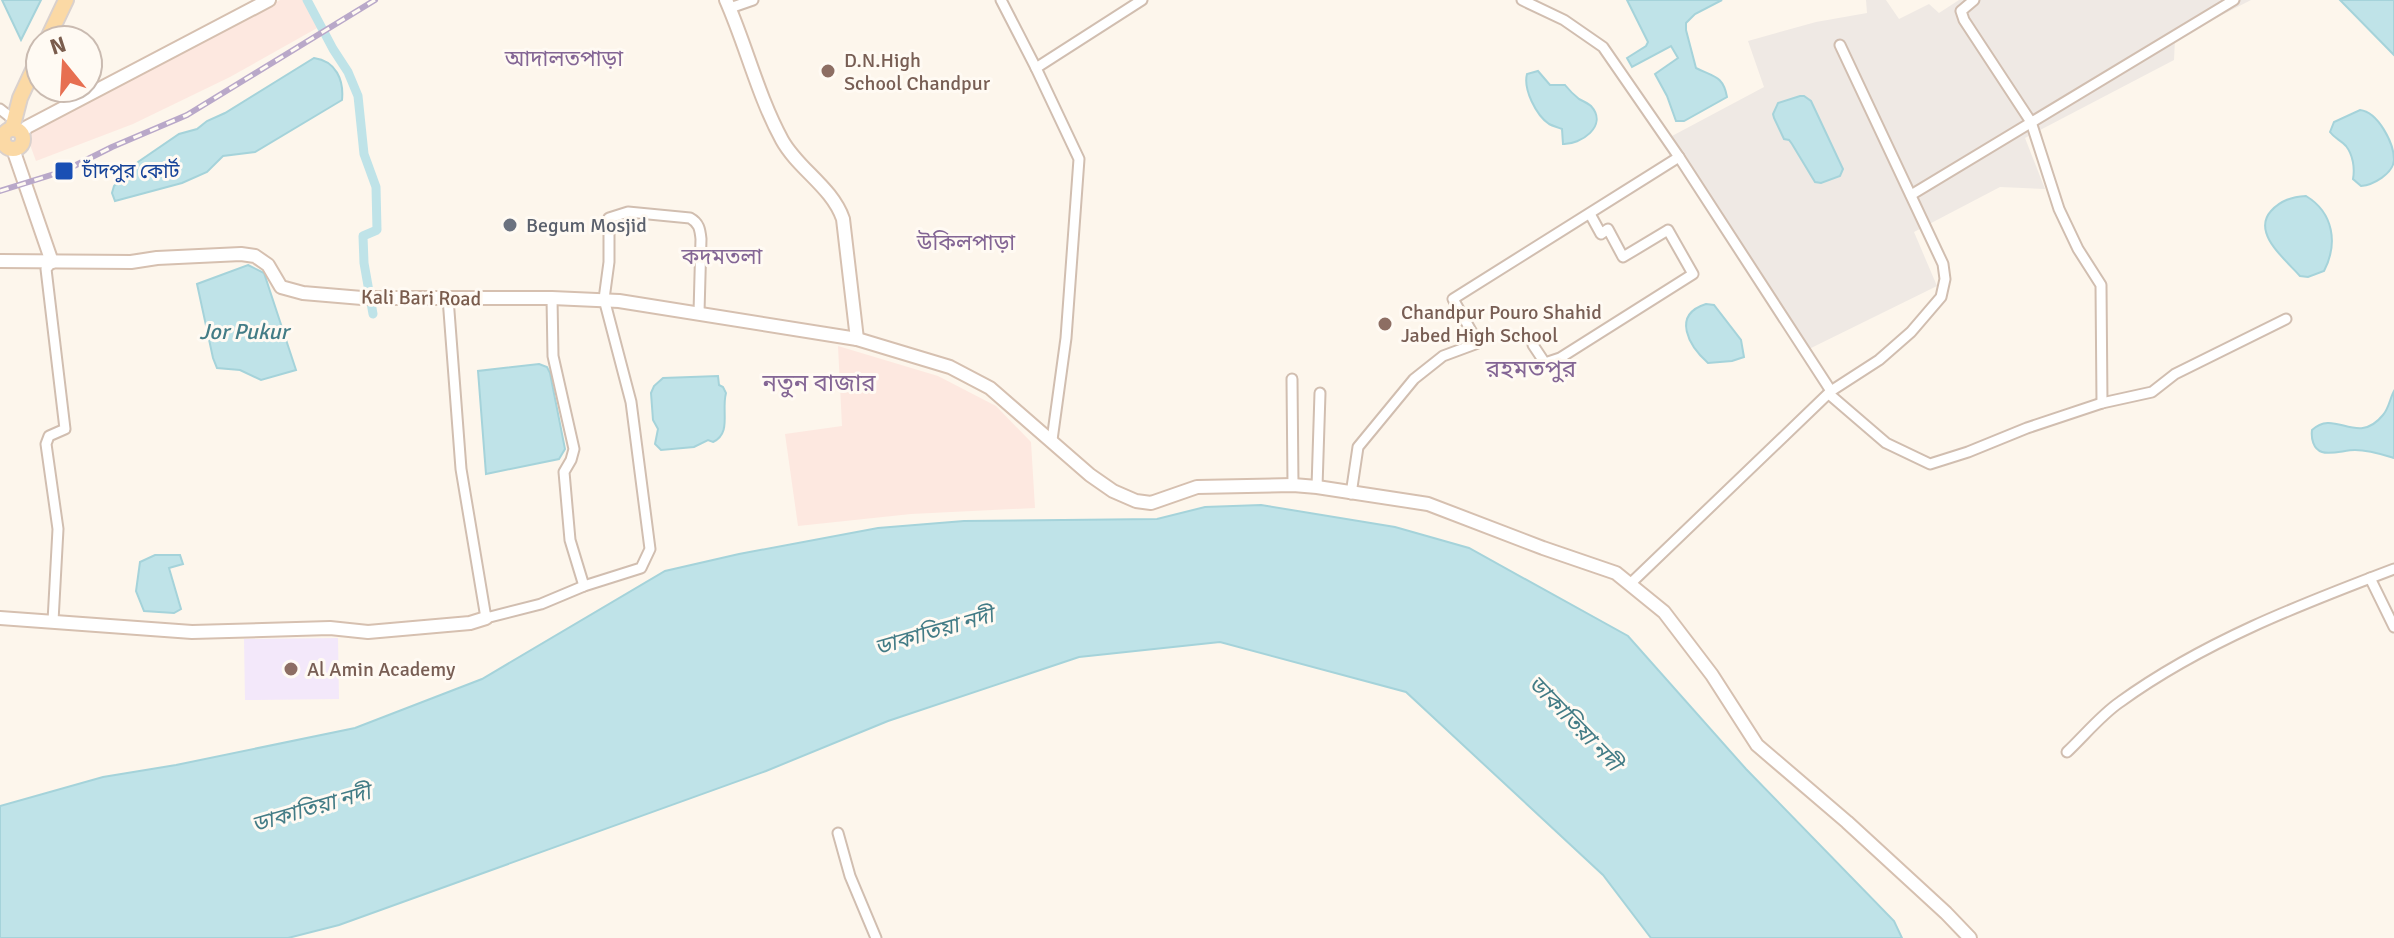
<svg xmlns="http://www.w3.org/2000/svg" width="2394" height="938" font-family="Signika,'Noto Sans Bengali',sans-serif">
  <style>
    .commercial { fill: #fde8e0 }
    .industrial { fill: #efe9e4 }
    .education { fill: #f3e8fa }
    .water { fill: #bfe3e8; stroke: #a5d3da; stroke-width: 2 }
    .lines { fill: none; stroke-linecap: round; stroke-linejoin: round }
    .canal { stroke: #bfe3e8; stroke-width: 9 }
    .street-casing { stroke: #d1beb0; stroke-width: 13 }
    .secondary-casing { stroke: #d6c0b0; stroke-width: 16 }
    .primary-casing { stroke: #dad1cd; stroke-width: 18 }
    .street { stroke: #fff; stroke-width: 9 }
    .secondary { stroke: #fff; stroke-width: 12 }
    .primary { stroke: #fbd9a5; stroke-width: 14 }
    .rail-casing { stroke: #b9a8c9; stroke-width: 6 }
    .rail { stroke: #fffaf3; stroke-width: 3; stroke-dasharray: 9; stroke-linecap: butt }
    .education-dot { fill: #8d6e63; stroke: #fffaf3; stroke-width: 3 }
    .transit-dot { fill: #1a4fb4; stroke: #fffaf3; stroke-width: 3 }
    .worship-dot { fill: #6b7280; stroke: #fffaf3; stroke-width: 3 }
    .labels { text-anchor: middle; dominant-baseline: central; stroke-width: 6; stroke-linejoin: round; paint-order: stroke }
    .education-label { font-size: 20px; fill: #785e54; stroke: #fffaf3; text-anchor: start }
    .transit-label { font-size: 20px; fill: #164399; stroke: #fffaf3; text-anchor: start }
    .worship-label { font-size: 20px; fill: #5b616d; stroke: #fffaf3; text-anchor: start }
    .street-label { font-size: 20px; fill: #7a5c4d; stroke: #fffaf3 }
    .neighbourhood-label { font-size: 22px; fill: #846695; stroke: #fffaf3 }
    .water-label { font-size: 22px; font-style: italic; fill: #437c86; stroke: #fffaf3 }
    .quarter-label { font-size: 24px; fill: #846695; stroke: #fffaf3 }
  </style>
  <rect width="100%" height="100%" fill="#fdf6ec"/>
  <!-- commercial -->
  <g class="commercial">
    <polygon points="280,0 305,0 319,27 230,77 133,124 36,161 25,131 142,74"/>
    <polygon points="838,346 938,376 996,406 1031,442 1035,508 911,514 798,526 785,434 842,426"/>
  </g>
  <!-- industrial -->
  <polygon class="industrial" points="1866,0 1886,0 1899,19 1929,4 1939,13 1959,0 2251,0 2175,39 2174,60 2025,138 2045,189 2000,187 1914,232 1937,286 1809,349 1672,136 1764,87 1748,41 1816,22 1867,13"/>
  <!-- education -->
  <polygon class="education" points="338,638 339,699 245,700 244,639"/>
  <!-- water -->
  <g class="water">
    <polygon points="2,0 41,0 21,40"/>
    <path d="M1627 0H1722L1695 14 1686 23V30L1696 68C1713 77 1723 75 1727 97L1684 121H1676L1667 96 1655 74 1678 58 1671 46 1632 67 1627 58 1646 46 1648 42Z"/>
    <polygon points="2340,0 2394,0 2394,55"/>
    <path d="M314 58C336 61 344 80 342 100L255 152 223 156 207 172 182 183 115 201 112 193 114 186 138 162 179 134 197 129 207 121 225 113Z"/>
    <path d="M1538 71 1550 85H1565C1569 90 1574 95 1579 99 1581 100 1590 105 1591 106 1609 126 1580 145 1563 144L1562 129C1557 127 1553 126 1549 124 1536 115 1523 89 1527 74Z"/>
    <polygon points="1800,96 1804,96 1811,101 1843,169 1840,176 1821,183 1815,182 1792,144 1789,140 1784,139 1774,118 1773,114 1778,103"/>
    <path d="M2360 110C2378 112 2394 143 2394 160 2393 174 2373 185 2361 186L2353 179C2355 168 2353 155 2346 146 2341 140 2335 139 2330 132L2334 122Z"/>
    <path d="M2306 196C2334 213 2338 244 2324 271L2308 277 2300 276C2287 261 2251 233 2271 211 2281 200 2292 197 2306 196Z"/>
    <polygon points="248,265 264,273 296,370 261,380 240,370 217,368 213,358 197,284"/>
    <path d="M1706 304 1714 305 1741 340 1744 357 1732 361 1708 363C1689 346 1671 315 1706 304Z"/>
    <polygon points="539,364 547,367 550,373 565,449 559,459 486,474 478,371"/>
    <path d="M718 376 719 385 723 387 726 393C721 411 732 433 713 442L708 440 694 447 661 450 655 444 658 429 653 420 651 393 654 386 663 378Z"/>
    <path d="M2394 391V458C2381 454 2369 450 2355 450 2345 450 2331 455 2322 452 2313 449 2311 438 2312 430 2335 408 2357 447 2383 415 2389 408 2390 398 2394 391Z"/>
    <polygon points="1261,505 1395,527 1469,548 1628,636 1746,769 1894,921 1902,938 1651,938 1603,875 1406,692 1220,642 1079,657 888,721 766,771 339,925 288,938 0,938 0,806 103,777 176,765 355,728 482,679 665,571 739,554 878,528 964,521 1157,519 1205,507"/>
    <polygon points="155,555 180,555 183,564 169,568 181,609 174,613 144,611 136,591 140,562"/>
  </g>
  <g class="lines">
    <!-- canal -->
    <polyline class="canal" points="307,0 333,49 348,72 358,96 364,154 376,187 377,230 363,236 364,263 373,314"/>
    <defs>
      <g id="street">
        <polyline points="1001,0 1036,68"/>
        <polyline points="1522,0 1564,20 1603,47 1679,157 1831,391"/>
        <polyline points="1974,0 1961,11 1964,20 2031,122 2059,209 2078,249 2101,285 2102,403"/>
        <polyline points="730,8 753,0"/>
        <polyline points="0,109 14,120"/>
        <polyline points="1911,195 2234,0"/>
        <polyline points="52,262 46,269 65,429 49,436 46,444 58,529 53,621"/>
        <path d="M448 298 461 469 486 618 541 604 584 586 641 568 650 549 631 402 604 299 609 262V218L628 212 690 218C699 223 700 229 701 239L699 313"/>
        <polyline points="552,298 553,356 574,449 571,460 564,472 570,540 584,586"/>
        <polyline points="1533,345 1545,363 1560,358 1693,274 1668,230 1623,257 1608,229 1601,234 1590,214"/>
        <polyline points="1292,379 1293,485"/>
        <polyline points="1829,394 1886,443 1930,464 1968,452 2027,428 2102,403 2152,392 2175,374 2286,319"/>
        <polyline points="1052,440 1066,338 1079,159 1036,68 1142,0"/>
        <polyline points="1317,487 1320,393"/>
        <polyline points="1351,494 1358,447 1414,379 1443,356 1478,343 1453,299 1679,157"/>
        <polyline points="2370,578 2394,627"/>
        <polyline points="1630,584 1831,391 1879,360 1911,332 1941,297 1945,279 1943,264 1840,45"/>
        <path d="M2067 752C2084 736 2101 715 2120 702 2203 642 2299 605 2394 569"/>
        <polyline points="838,833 850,876 876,938"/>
      </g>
      <g id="secondary">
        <path d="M726 0C746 45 758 96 782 140 798 169 832 187 843 219L857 339"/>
        <polyline points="21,133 27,127 269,0"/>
        <polyline points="13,149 52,262"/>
        <polyline points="0,261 131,262 157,258 241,254 255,256 268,265 281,287 303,293 362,298 552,298 619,301 857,339 950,367 990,388 1090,475 1113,491 1136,501 1151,503 1197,487 1293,485 1317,487 1428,504 1543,548 1616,573 1664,612 1712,675 1757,745 1847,822 1946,913 1970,938"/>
        <polyline points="0,618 192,632 330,628 368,632 470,623 486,618"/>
      </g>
      <g id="primary">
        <polyline points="47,40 66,0"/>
        <circle cx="13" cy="139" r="10"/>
        <polyline points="12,129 20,98 40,55"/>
      </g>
    </defs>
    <!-- street casing -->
    <use href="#street" class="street-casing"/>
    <!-- secondary casing -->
    <use href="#secondary" class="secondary-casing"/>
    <!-- primary casing -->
    <use href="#primary" class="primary-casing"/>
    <!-- street -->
    <use href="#street" class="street"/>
    <!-- secondary -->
    <use href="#secondary" class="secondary"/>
    <!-- primary -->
    <use href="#primary" class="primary"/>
    <defs>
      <polyline id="rail" points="0,191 64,171 112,147 187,115 375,0"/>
    </defs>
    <!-- rail casing -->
    <use href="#rail" class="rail-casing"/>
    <!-- rail -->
    <use href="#rail" class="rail"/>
  </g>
  <!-- markers -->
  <g class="education-dot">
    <circle cx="828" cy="71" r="8"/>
    <circle cx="1385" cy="324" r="8"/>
    <circle cx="291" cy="669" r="8"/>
  </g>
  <rect class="transit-dot" x="54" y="161" width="20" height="20" rx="4"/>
  <circle class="worship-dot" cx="510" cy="225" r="8"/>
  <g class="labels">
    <!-- education labels -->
    <g class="education-label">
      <text x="844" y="60">D.N.High<tspan x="844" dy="23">School Chandpur</tspan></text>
      <text x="1401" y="312">Chandpur Pouro Shahid<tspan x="1401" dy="23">Jabed High School</tspan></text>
      <text x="307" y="669">Al Amin Academy</text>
    </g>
    <!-- transit labels -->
    <g class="transit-label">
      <text x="82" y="171">চাঁদপুর কোর্ট</text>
    </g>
    <!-- worship labels -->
    <g class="worship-label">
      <text x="526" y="225">Begum Mosjid</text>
    </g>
    <!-- street labels -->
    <g class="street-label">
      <text transform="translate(421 298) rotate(1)">Kali Bari Road</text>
    </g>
    <!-- neighbourhood labels -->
    <g class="neighbourhood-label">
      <text x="564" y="58">আদালতপাড়া</text>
      <text x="966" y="242">উকিলপাড়া</text>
      <text x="722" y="256">কদমতলা</text>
    </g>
    <!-- water labels -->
    <g class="water-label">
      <text x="244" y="331">Jor Pukur</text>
      <text transform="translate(934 631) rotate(-16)">ডাকাতিয়া নদী</text>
      <text transform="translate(1575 723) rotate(46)">ডাকাতিয়া নদী</text>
      <text transform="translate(311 808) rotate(-16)">ডাকাতিয়া নদী</text>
    </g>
    <!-- quarter labels -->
    <g class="quarter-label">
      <text x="1531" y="369">রহমতপুর</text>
      <text x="819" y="383">নতুন বাজার</text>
    </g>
  </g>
  <!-- north arrow -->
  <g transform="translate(64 64) rotate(342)"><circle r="38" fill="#fffaf3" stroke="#cabbb1" stroke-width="2"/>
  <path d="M0-6L14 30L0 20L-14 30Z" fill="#e76f51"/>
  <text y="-12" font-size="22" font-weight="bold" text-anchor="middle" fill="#7a5c4d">N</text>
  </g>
</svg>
